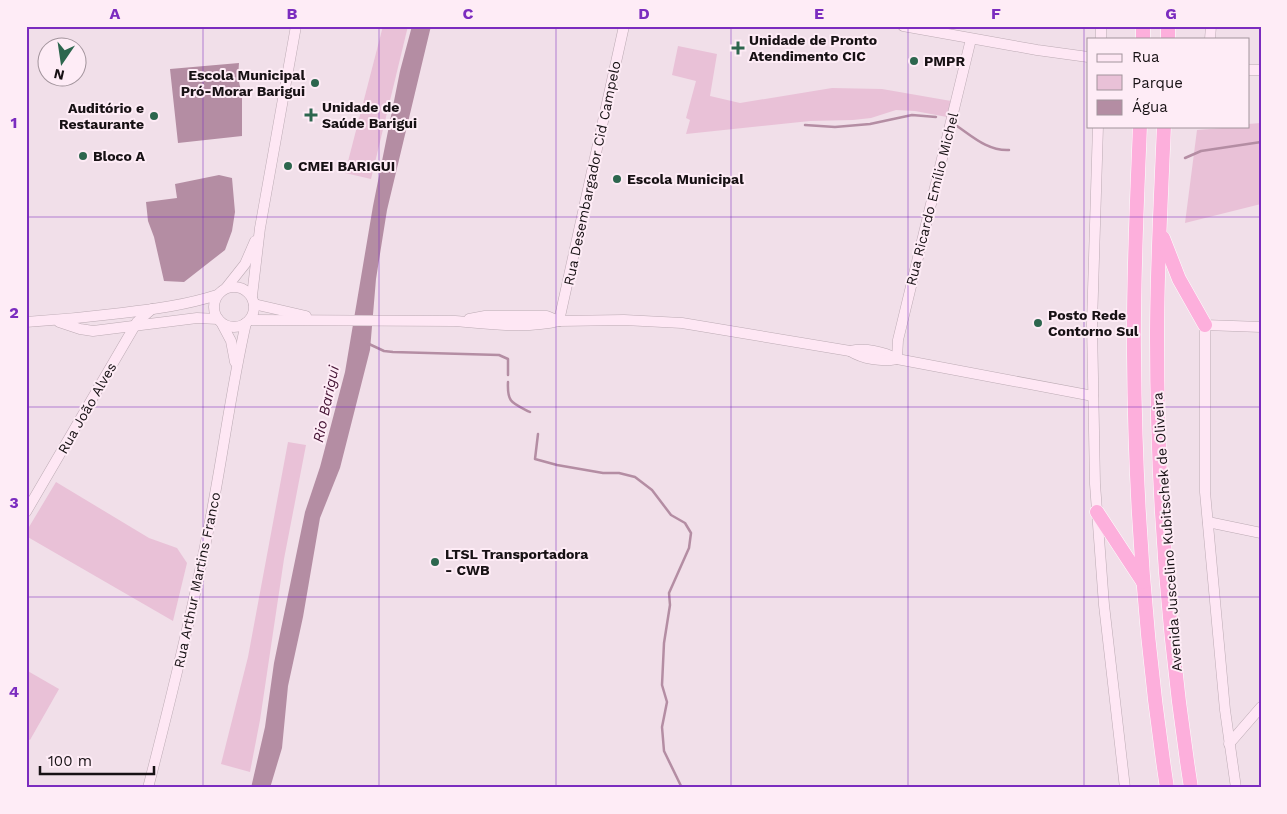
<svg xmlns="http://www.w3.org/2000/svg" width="1287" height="814" font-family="'Work Sans',sans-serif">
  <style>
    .green { fill: #e9c1d7 }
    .water { fill: #b48da3 }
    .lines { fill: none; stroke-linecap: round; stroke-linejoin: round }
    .stream { stroke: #b48da3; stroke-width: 2.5 }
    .secondary-casing { stroke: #bcabb4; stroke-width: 11 }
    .highway-casing { stroke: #fff; stroke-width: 15 }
    .secondary { stroke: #fee7f4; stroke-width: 10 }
    .highway { stroke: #fdafdc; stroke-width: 14 }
    .grid { fill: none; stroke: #7b2cbf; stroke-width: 1; stroke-opacity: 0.55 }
    .poi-dot { fill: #2d664e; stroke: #feecf6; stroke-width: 2 }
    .labels { text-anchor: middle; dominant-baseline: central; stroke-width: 4; stroke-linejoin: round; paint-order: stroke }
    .poi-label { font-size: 14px; font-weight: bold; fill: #171114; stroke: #feecf6; text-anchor: start }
    .street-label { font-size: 14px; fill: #171114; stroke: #feecf6 }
    .water-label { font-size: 15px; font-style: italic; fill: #461535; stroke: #feecf6 }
    .neatline { fill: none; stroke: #7b2cbf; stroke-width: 2 }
    .grid-label { font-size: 16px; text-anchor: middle; font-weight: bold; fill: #7b2cbf }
  </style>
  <rect width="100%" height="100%" fill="#f1dfe9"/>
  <!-- green -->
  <g class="green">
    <polygon points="383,26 408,26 371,179 345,173"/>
    <polygon points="678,46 717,54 710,96 740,103 832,88 882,89 951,101 947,117 915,111 896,110 871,118 853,120 810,121 686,134 690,120 686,118 696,81 672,75"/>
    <polygon points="1261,123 1261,204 1185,223 1197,130 1248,126 1248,124"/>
    <polygon points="288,442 306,445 284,559 260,720 250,772 221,764 248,657"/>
    <polygon points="56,482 149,538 177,548 187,563 173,621 26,536 26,532"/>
    <polygon points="26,670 59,689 30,740 26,738"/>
  </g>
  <!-- water -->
  <g class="water">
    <polygon points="412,26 431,26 387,210 376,279 370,350 340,468 320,518 303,617 288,686 282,748 270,788 251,788 265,727 274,663 305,512 320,467 345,372 373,206 400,71"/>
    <polygon points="239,63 238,77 242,96 242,136 178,143 170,69"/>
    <polygon points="219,175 232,178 235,212 232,231 225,250 184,282 164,281 154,237 148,221 146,202 177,198 175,184"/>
  </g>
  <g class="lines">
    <!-- stream -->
    <g class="stream">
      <polyline points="805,125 835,127 870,124 912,115 936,117"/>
      <path d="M957 126C973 137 988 151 1009 150"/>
      <polyline points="1185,158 1201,151 1261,142"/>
      <polyline points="369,344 384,351 393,352 499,355 508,359 508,375"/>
      <path d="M508 382C507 403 512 403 530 412"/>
      <polyline points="538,434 535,459 557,465 603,473 619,473 635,477 652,490 671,515 685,523 691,533 689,548 669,593 670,605 664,643 662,685 667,702 662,727 664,751 682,788"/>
    </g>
    <defs>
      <g id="secondary">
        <polyline points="903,26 1037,50 1088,57"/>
        <polyline points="1101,39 1101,26"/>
        <polyline points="1210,39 1211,26"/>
        <polyline points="1248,70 1261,70"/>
        <polyline points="1098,126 1092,324 1095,484 1104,605 1125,788"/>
        <circle cx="234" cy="307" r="20"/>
        <polyline points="226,288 245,264 255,241"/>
        <polyline points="252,296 260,228 296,26"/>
        <polyline points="254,304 306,316"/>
        <polyline points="469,319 485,316 547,316 559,321"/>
        <path d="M250 320 455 321C487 324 528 329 559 321L624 320 682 323 850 351C865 348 883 351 897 359"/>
        <polyline points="559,321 624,26"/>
        <path d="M26 322C58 320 90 317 122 313 155 309 186 305 217 295"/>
        <polyline points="59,322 80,329 93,331 197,318 218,319"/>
        <polyline points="222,324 231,341 235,362"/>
        <path d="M850 351C863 359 881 362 897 359L1093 396"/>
        <polyline points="897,359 898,340 971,39"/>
        <polyline points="26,512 137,322 152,309"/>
        <polyline points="1208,522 1261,533"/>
        <polyline points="1229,744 1261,707"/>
        <path d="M148 788C171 699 193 611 210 521 223 455 231 389 246 323"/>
        <polyline points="1236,788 1225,710 1205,492 1205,325 1261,327"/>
      </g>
      <g id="highway">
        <polyline points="1143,39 1143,26"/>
        <polyline points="1168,39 1168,26"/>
        <path d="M1140 126C1137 202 1133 278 1134 354 1135 499 1145 644 1167 788"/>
        <path d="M1164 126C1161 197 1157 268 1157 338 1157 488 1168 640 1191 788"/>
        <polyline points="1163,238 1179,279 1205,325"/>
        <polyline points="1097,512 1143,582"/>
      </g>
    </defs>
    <!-- secondary casing -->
    <use href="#secondary" class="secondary-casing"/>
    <!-- highway casing -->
    <use href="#highway" class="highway-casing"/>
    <!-- secondary -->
    <use href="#secondary" class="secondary"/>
    <!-- highway -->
    <use href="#highway" class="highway"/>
  </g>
  <!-- grid -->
  <path class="grid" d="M203 26V788M379 26V788M556 26V788M731 26V788M908 26V788M1084 26V788M26 217H1261M26 407H1261M26 597H1261"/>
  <!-- markers -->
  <g class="poi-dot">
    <path d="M735.5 40.5h5v5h5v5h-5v5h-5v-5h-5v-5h5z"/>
    <circle cx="914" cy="61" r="5"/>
    <circle cx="315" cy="83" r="5"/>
    <path d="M308.5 107.5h5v5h5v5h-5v5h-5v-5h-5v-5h5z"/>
    <circle cx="154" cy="116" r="5"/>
    <circle cx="83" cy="156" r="5"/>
    <circle cx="288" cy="166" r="5"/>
    <circle cx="617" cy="179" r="5"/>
    <circle cx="1038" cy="323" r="5"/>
    <circle cx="435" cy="562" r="5"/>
  </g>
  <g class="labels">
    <!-- poi labels -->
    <g class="poi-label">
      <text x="749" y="40">Unidade de Pronto<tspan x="749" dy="16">Atendimento CIC</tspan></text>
      <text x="924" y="61">PMPR</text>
      <text x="305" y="75" text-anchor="end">Escola Municipal<tspan x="305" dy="16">Pró-Morar Barigui</tspan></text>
      <text x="322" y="107">Unidade de<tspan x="322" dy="16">Saúde Barigui</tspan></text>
      <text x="144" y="108" text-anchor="end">Auditório e<tspan x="144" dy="16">Restaurante</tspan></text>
      <text x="93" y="156">Bloco A</text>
      <text x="298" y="166">CMEI BARIGUI</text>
      <text x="627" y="179">Escola Municipal</text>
      <text x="1048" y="315">Posto Rede<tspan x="1048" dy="16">Contorno Sul</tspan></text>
      <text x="445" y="554">LTSL Transportadora<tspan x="445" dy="16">- CWB</tspan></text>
    </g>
    <!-- street labels -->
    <g class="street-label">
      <text transform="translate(592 173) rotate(-78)">Rua Desembargador Cid Campelo</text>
      <text transform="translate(932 199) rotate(-76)">Rua Ricardo Emílio Michel</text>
      <text transform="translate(87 408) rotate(-60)">Rua João Alves</text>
      <text transform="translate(1167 532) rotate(-94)">Avenida Juscelino Kubitschek de Oliveira</text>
      <text transform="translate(197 580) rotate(-78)">Rua Arthur Martins Franco</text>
    </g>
    <!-- water labels -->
    <g class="water-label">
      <text transform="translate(326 404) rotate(-78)">Rio Barigui</text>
    </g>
  </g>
  <!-- border -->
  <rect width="1287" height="814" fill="none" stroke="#feecf6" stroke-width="55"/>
  <!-- legend -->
  <rect x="1087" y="38" width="162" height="90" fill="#feecf6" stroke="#a2949c"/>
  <rect x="1097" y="54" width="25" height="8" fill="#fee7f4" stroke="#a2949c"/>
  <text x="1132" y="62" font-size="15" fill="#171114">Rua</text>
  <rect x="1097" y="75" width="25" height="15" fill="#e9c1d7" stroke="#a2949c"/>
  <text x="1132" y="88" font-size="15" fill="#171114">Parque</text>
  <rect x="1097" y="100" width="25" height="15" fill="#b48da3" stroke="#a2949c"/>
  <text x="1132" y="112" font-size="15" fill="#171114">Água</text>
  <!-- north arrow -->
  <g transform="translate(62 62) rotate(193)"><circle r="24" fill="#feecf6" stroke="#a2949c"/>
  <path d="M0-4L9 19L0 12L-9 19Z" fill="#2d664e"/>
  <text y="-8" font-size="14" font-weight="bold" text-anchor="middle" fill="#171114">N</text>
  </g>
  <!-- scale -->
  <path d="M40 766v8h114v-8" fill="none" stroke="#171114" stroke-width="2.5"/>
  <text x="48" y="766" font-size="15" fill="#171114" stroke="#feecf6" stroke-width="4" paint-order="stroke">100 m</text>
  <rect x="28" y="28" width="1232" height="758" class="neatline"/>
  <g class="grid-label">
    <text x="115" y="19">A</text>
    <text x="292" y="19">B</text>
    <text x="468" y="19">C</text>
    <text x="644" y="19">D</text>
    <text x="819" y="19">E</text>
    <text x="996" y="19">F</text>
    <text x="1171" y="19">G</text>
    <text x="14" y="128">1</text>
    <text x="14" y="318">2</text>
    <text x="14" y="508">3</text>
    <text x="14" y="697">4</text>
  </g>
</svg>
